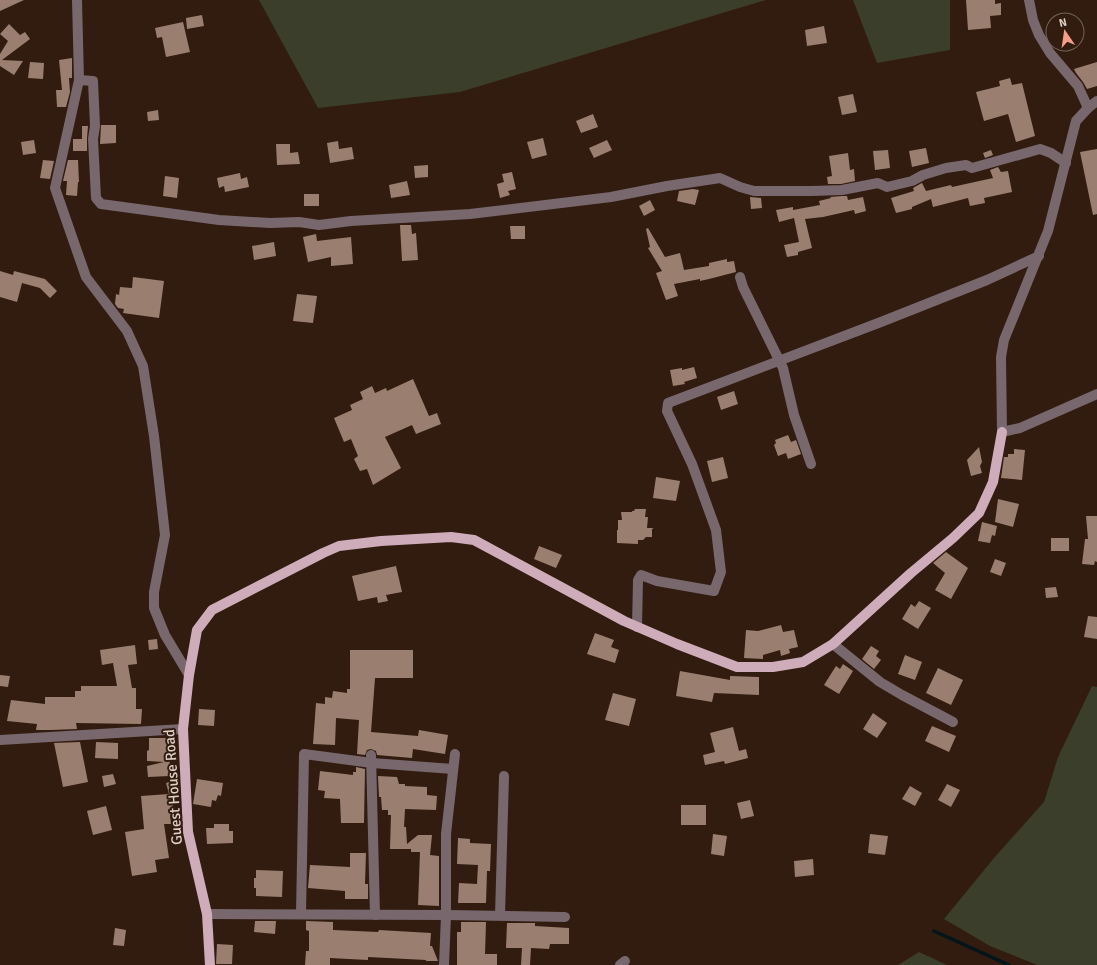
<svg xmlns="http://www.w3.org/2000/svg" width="1097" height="965" font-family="Signika,sans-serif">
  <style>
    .green { fill: #3a3e2a }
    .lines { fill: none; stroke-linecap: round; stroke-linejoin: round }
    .stream { stroke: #01161b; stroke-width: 3.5 }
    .building { fill: #9a7f70 }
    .minor { stroke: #78676d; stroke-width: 10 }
    .major { stroke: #cfacba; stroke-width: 10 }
    .labels { text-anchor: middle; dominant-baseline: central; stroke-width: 4; stroke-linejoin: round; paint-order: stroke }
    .street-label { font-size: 15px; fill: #decfc7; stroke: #311c0f }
  </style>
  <rect width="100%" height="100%" fill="#311c0f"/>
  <!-- green -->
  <g class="green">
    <polygon points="259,0 766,0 460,92 318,108"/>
    <polygon points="853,0 950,0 950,50 877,63"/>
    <polygon points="1092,686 1097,687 1097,965 1037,965 990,946 944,919 994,858 1044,802 1058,757"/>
    <polygon points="919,952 947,965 898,965"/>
  </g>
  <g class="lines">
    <!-- stream -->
    <polyline class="stream" points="934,931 1009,965"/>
  </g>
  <!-- building -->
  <g class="building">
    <polygon points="0,0 24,0 0,11"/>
    <polygon points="966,0 995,0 995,4 1001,3 1001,15 990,16 991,28 968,30"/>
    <polygon points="202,15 204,26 187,29 186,18"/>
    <polygon points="183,22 190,52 166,57 162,37 157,38 155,28"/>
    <polygon points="9,24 20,35 25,32 30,39 2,60 23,61 14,75 0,66 0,54 8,41 0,34"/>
    <polygon points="824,26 827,43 807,46 805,30"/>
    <polygon points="72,58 72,78 69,78 70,92 66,107 57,107 56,90 62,90 59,60"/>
    <polygon points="30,62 44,63 43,79 28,78"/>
    <polygon points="1097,62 1097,86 1087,89 1083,82 1076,73 1074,69"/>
    <polygon points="1010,78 1012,85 1022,83 1035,136 1016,142 1008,114 984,121 976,92 1000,86 999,81"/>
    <polygon points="853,94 857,112 842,115 838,97"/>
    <polygon points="158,110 159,120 148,121 147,112"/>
    <polygon points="593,114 598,127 581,133 576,121"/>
    <polygon points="101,125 116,125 116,143 100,144"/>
    <polygon points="82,126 88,126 87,138 87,151 73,151 73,139 82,139"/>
    <polygon points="543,138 547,155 532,159 527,142"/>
    <polygon points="34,140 36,153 23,155 21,142"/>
    <polygon points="607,140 612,150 594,158 589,148"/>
    <polygon points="338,141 339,149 352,147 354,159 330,163 327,143"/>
    <polygon points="276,144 290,144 290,153 298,152 300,164 277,165"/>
    <polygon points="926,148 929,163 912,167 909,151"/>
    <polygon points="1097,149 1097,214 1093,215 1080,152"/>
    <polygon points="888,150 890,168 875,170 873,151"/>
    <polygon points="991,150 993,155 985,158 983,153"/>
    <polygon points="848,153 850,170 854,169 855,181 841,184 828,184 827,177 832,176 829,156"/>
    <polygon points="43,160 54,161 50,179 40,178"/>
    <polygon points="68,160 78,160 79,182 78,182 77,196 66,195 67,181 63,181"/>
    <polygon points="428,165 428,177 415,178 414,166"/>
    <polygon points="998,167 1001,172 1008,171 1012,192 984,198 985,203 970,206 968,198 933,207 931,199 912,207 912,209 896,213 891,198 914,191 913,188 920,184 922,183 926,191 951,185 952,187 993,178 990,170"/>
    <polygon points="512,172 516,189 508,191 510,195 500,198 497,184 504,182 502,174"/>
    <polygon points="240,173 241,179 247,177 249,187 225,192 224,186 219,188 217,178"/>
    <polygon points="165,176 179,178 177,198 163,196"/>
    <polygon points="407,181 410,195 391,198 389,185"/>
    <polygon points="693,189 699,190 695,205 677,201 679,191"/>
    <rect x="304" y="194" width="15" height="12"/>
    <polygon points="842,196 847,196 848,200 863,197 866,211 855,214 854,210 823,217 805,219 812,248 798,252 798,255 787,257 784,245 799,242 794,218 779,222 776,210 793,207 793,210 820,205 819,201 831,198 830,197"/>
    <polygon points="750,197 761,198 762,208 751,209"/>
    <polygon points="650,200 655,210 644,216 639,206"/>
    <polygon points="400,225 411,225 412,234 416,233 418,260 402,261"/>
    <polygon points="510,226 525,226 525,239 511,239"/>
    <polygon points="648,228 665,257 680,253 684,270 709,266 709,263 727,259 727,262 734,261 736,272 709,279 700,281 700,279 674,284 678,296 666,300 656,273 662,271 648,248 650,247 646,229"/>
    <polygon points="316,234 317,241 351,237 353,264 331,266 331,257 308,262 303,237"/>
    <polygon points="274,242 276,256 254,260 252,246"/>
    <polygon points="0,271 13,275 14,271 45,279 57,291 50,298 40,288 22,283 17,302 0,297"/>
    <polygon points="133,277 164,281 159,318 123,313 124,309 118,308 115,304 116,294 119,295 120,287 132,288"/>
    <polygon points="297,294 317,296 313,323 293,321"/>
    <polygon points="694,367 697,378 684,382 685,384 673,386 670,370 682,368 682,370"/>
    <polygon points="413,379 429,416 437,413 441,424 416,434 412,425 385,437 401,468 373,485 367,469 360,471 354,459 358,456 351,439 344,442 334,418 352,410 350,405 363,399 360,392 372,386 375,393 386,388 387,391"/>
    <polygon points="734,391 738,404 721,410 717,397"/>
    <polygon points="788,435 791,442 796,440 801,454 788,459 786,453 778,456 774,445 776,443 775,440"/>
    <polygon points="979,447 982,462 980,466 982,473 971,476 967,460"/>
    <polygon points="1014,449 1025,450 1022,480 1001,478 1004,457 1008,457 1008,454 1014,454"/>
    <polygon points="723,457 728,478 712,482 707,461"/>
    <polygon points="656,477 680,481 676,501 653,498"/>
    <polygon points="998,499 1019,504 1013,527 995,522"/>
    <polygon points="635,509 646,509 645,517 648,517 647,528 654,528 652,529 652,537 646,537 643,540 638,540 638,544 617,543 617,530 618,530 618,520 622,520 621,512 632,512 632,511 634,511"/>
    <polygon points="1086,516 1097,516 1097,562 1095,561 1094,565 1082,564 1085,539 1088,539"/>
    <polygon points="982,522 997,526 995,536 992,535 990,543 978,541"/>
    <rect x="1051" y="538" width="18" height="13"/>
    <polygon points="539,546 562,555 556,568 534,559"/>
    <polygon points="946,552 968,568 951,599 935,590 945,573 933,563"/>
    <polygon points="995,559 1006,563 1001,576 990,572"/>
    <polygon points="396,566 402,592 386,595 388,601 378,603 377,597 358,601 352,576"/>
    <polygon points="1056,587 1058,597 1046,598 1045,588"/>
    <polygon points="919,601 931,608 918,629 902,619 911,604 915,607"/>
    <polygon points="1088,616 1097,617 1097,639 1084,637"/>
    <polygon points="781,625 783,632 794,630 798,647 789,649 790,653 781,656 780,650 763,655 763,659 744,658 746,630 758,631"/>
    <polygon points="595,633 614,640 611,647 619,650 615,663 587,654"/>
    <polygon points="157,639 158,649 149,650 148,640"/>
    <polygon points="135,645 137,664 128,665 132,688 136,688 136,709 142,709 141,724 76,723 77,729 51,730 36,730 37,724 7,721 11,700 45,704 45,697 75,697 75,691 81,691 81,686 117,686 113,663 102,665 100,650"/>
    <polygon points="871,646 879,651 876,656 881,660 874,669 862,659"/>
    <polygon points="350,650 413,650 413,678 375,678 371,732 418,736 419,730 448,735 445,754 413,749 412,758 377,755 376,751 371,749 367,750 365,755 357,754 359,720 336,718 335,745 313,744 316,703 325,704 325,697 332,698 333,691 347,693 347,689 350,689"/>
    <polygon points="905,655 922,662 915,680 898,674"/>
    <polygon points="843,664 853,671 839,694 824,685 836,666 840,669"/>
    <polygon points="938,668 963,680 951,705 926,693"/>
    <polygon points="680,671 730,680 730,676 759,677 759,695 714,693 712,702 676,696"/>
    <polygon points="0,675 10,676 8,687 0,686"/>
    <polygon points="613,693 636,699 629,726 605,720"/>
    <polygon points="199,709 215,710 214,726 198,725"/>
    <polygon points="873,713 887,723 877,738 863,729"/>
    <polygon points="932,726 956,736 949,752 925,741"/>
    <polygon points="733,727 739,751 746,749 748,758 725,764 724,761 705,765 703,755 715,752 710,733"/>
    <polygon points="149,738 169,738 170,776 148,777 147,766 164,762 147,761 147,751 149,750"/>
    <polygon points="80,742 88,782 63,787 54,743"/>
    <polygon points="96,742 118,743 118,759 95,758"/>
    <polygon points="356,767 365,769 364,823 341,823 340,799 324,798 325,791 318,790 320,771 353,775 353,772 356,772"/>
    <polygon points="113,774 116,784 104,787 102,776"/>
    <polygon points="378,776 397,777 399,784 405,784 405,786 427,787 427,795 437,796 436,810 405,809 404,827 406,827 407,844 418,835 432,835 430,855 439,856 439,906 418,905 420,852 411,852 411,849 390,849 391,815 388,815 388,810 382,810 381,797 379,797"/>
    <polygon points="197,779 223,783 221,796 218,795 216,801 212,800 211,807 193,804"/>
    <polygon points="177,780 180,792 171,794 174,815 170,815 171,824 164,824 169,858 155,860 157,872 132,876 125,832 144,829 141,796 169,794 166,783"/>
    <polygon points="947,784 960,790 951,807 938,800"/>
    <polygon points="910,786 922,793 915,806 902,799"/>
    <polygon points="750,800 754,816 741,819 737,803"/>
    <rect x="681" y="805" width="25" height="20"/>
    <polygon points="106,806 112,830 93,835 87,811"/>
    <polygon points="214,824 229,824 229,831 233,831 233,843 207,844 206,828 214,828"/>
    <polygon points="713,834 727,836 724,856 711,854"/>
    <polygon points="870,834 888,836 885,855 868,853"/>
    <polygon points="458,838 470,839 470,843 491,844 490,871 487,871 486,903 458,903 459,883 477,884 478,865 457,864"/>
    <polygon points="350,853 366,853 365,884 368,884 368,899 345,899 345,891 308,888 310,865 350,867"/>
    <polygon points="813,859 814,875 795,877 794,861"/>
    <polygon points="256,870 283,871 282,897 256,896 256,888 254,888 254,878 256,878"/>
    <polygon points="255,921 276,921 275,934 254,932"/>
    <polygon points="306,921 333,922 333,930 378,932 379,930 431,933 430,946 432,946 438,961 426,961 426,960 368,957 368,960 330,958 330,965 305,965 306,951 309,951 309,931 306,930"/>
    <polygon points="461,922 486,922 485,954 497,954 497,965 457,965 457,932 461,932"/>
    <polygon points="507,923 535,923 535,926 569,928 569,944 550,944 549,949 531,948 530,965 521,965 522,948 506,948"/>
    <polygon points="115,928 126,930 124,946 113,945"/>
    <polygon points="217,944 233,945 232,964 216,964"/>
  </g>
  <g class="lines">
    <!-- minor -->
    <g class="minor">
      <polyline points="77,0 79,80 55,188 86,277 127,331 143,366 154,436 165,535 154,592 154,608 165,635 189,675"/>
      <polyline points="1029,0 1033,20 1039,35 1050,53 1078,86 1088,108"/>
      <polyline points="79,80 93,81 95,126 93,139 96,198 101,204 219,220 270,223 299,222 319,225 351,221 470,214 611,197 667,186 720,178 740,187 754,191 812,191 842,190 878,183 887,187 912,181 923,175 946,168 966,165 972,168 1040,149 1051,153 1066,163"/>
      <polyline points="1097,101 1088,108 1076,121 1048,231 1004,340 1001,357 1002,432 1020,428 1097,394"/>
      <polyline points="740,277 743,287 783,368 794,415 811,464"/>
      <polyline points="637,627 638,580 641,575 657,581 714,591 721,572 716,530 692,464 667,411 668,403 881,322 987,280 1039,256"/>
      <polyline points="833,644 880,682 902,695 953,722"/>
      <polyline points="0,740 183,729"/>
      <polyline points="371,755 375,915"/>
      <polyline points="207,914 446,915 565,917"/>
      <polyline points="301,914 304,754 372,763 453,769"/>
      <polyline points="500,915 504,776"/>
      <polyline points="444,965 446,915 446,834 455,754"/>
      <polyline points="620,965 625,961"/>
    </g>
    <!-- major -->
    <polyline class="major" points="210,965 207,914 188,832 183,729 189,675 197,630 212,610 323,553 339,546 381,541 451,537 474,540 624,621 677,644 737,667 773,667 803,662 833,644 911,573 953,538 979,513 993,482 1002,432"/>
  </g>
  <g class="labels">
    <!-- street labels -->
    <g class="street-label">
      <text transform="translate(173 787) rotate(-94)">Guest House Road</text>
    </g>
  </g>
  <!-- north arrow -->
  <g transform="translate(1065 32) rotate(347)"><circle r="19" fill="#311c0f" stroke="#766459"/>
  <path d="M0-3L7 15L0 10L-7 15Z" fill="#f49e8a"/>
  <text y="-6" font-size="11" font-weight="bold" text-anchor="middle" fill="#decfc7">N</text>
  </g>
</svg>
